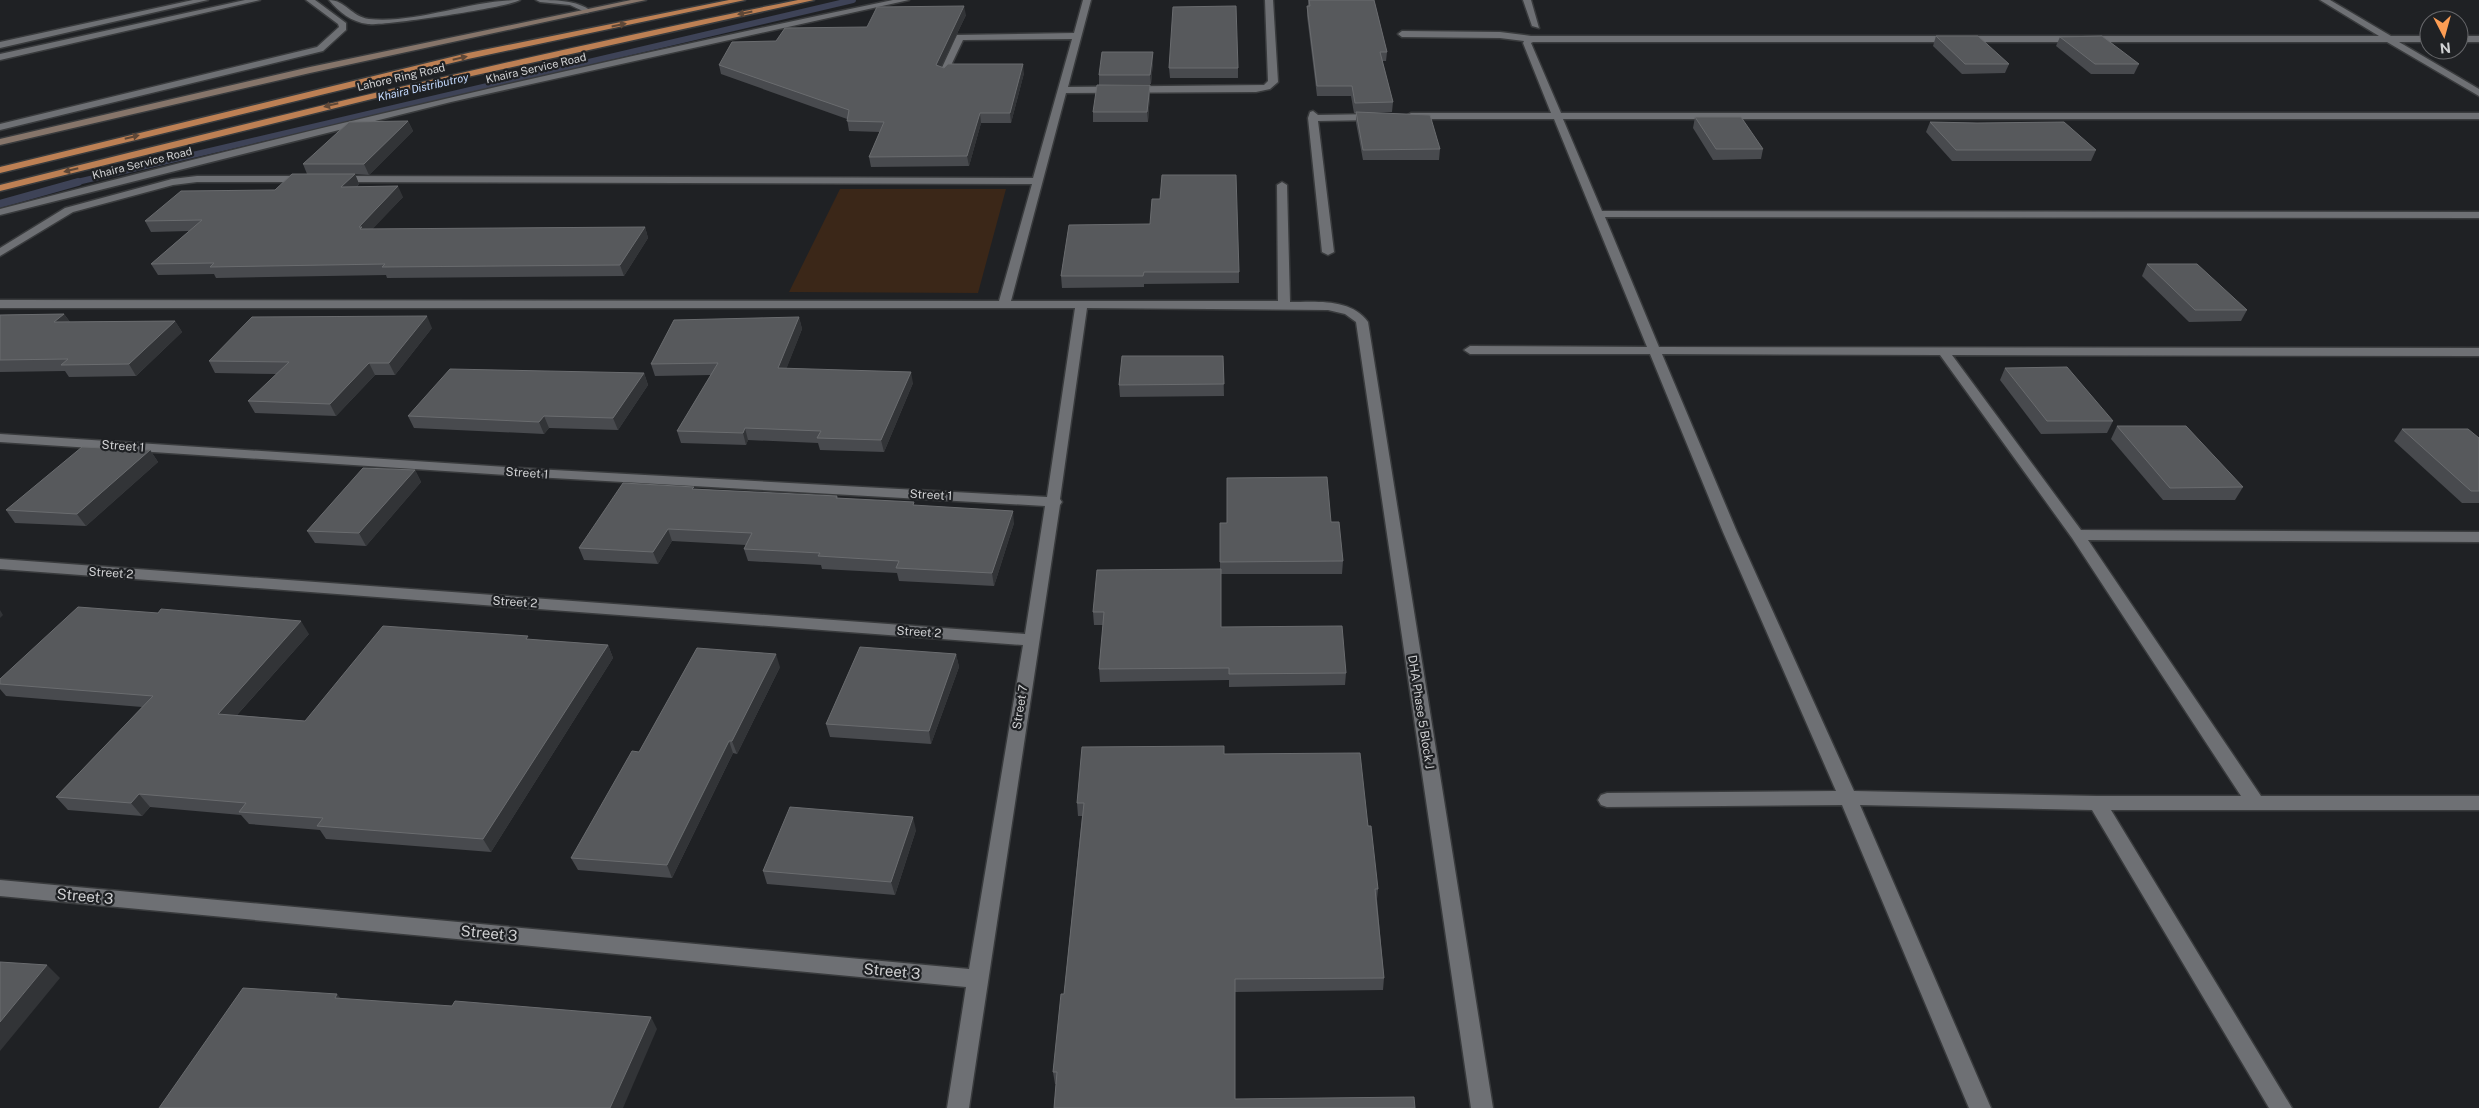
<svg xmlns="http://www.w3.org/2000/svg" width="2479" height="1108" font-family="'Public Sans',sans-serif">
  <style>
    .green { fill: #3b2718 }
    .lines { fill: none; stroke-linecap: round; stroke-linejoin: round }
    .stream-far1 { stroke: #3e4357; stroke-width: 6 }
    .stream { stroke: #3e4357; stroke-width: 8 }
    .street-casing { stroke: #393b3d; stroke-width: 3 }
    .secondary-casing { stroke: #393b3d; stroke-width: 3 }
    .highway-casing { stroke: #393b3d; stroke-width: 3 }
    .street { fill: #6e7074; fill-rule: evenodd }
    .secondary { fill: #86756a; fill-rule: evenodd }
    .highway { fill: #bd8054; fill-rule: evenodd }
    .wall { fill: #484a4e }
    .shaded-wall { fill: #323437 }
    .building { fill: #57595c; stroke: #6a6c6f }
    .oneway { fill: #5e4737 }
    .labels { text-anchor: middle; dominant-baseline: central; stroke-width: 4.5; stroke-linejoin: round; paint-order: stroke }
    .far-street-label { font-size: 11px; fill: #d0d1d3; stroke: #1f2124 }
    .far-water-label { font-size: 11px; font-style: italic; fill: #c4daff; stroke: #1f2124 }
    .street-label { font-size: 12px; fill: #d0d1d3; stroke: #1f2124 }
    .near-street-label { font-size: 15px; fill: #d0d1d3; stroke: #1f2124 }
  </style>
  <rect width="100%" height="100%" fill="#1f2124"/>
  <!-- green -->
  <polygon class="green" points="840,189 1006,189 978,293 789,292"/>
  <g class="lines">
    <!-- stream-far1 -->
    <polyline class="stream-far1" points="73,183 853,0"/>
    <!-- stream -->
    <polyline class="stream" points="0,204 78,182"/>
    <defs>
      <g id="street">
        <polygon points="193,0 208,0 0,48 0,42"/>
        <polygon points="245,0 260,0 0,60 0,54"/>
        <polygon points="306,0 315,0 346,23 346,30 323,51 0,130 0,124 317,47 339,27 338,24"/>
        <path d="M329 0C345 0 352 17 369 19 416 24 471 0 520 0 510 7 384 26 368 24 351 22 339 12 329 0Z"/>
        <path d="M536 0C555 0 577 0 591 11L587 13 570 5 540 2Z"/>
        <path d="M893 0H909L451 102 0 215V209C296 132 594 62 893 0Z"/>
        <path d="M1083 0H1091L1068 87 1264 85 1268 81 1265 0H1273L1278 82 1270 89 1256 92 1066 93 1011 301H1278L1277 185 1282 182 1287 185 1290 302C1316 302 1351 298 1368 322L1493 1108H1471L1356 322 1345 314 1328 310 1087 308 1060 499 1062 502 1060 505 969 1108H947L966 987 0 896V880L969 969 1023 645 0 569V559L1025 634 1045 506 535 477 0 442V434L535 469 1047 497 1075 308H0V300L999 301 1032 184 338 182 333 179 338 176 1033 178 1072 39 963 40 946 76 939 74 957 35 1074 33Z"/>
        <polygon points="1523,0 1531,0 1539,28 1532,26"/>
        <path d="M2320 0H2330L2391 36H2429V42H2399L2479 89V96L2387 42H1533L1531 43 1561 113H2479V119H1563L1602 211 2479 212V218L1605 217 1659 347 2479 348V356L1952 355 2081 530 2479 532V542L2088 540 2261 796H2479V810H2111L2292 1108H2269L2092 810 1860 805 1991 1108H1969L1842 805 1607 807 1601 805 1598 800 1601 795 1607 793 1836 791 1723 532 1650 354H1470L1464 350 1470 346 1647 347 1554 119H1411L1406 116 1411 113H1551L1523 43 1524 41 1500 38 1402 37 1398 34 1402 31 1500 32 1531 36H2379ZM1662 354 1940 355 2072 538 2241 796H2097L1854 791 1737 532Z"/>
        <rect x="2459" y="36" width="20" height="6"/>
        <polygon points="1313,111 1318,115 1375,114 1380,117 1375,120 1318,121 1334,252 1328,255 1322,252 1308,118 1310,112"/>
        <polygon points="197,176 307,176 312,179 307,182 197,182 173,185 73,212 0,256 0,248 65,208 172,179"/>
      </g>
      <polygon id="secondary" points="631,0 646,0 310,73 0,145 0,139 310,67"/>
      <g id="highway">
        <polygon points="729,0 745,0 468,59 0,173 0,167 468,53"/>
        <path d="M798 0H814L404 91 0 191V185C265 118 530 54 798 0Z"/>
      </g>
    </defs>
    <!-- street casing -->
    <use href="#street" class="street-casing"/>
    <!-- secondary casing -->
    <use href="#secondary" class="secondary-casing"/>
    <!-- highway casing -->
    <use href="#highway" class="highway-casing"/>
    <!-- street -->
    <use href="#street" class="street"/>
    <!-- secondary -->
    <use href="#secondary" class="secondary"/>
    <!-- highway -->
    <use href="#highway" class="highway"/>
  </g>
  <!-- wall -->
  <g class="wall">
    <polygon points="1308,0 1374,0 1387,52 1386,61 1382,61 1393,102 1392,112 1364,113 1440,149 1439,160 1363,160 1356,123 1356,113 1354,113 1351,96 1317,96 1307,16 1307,6 1308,6"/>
    <polygon points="966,15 941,67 944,68 1024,73 1011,123 981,123 969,166 871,167 869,157 880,132 849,131 847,119 721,74 719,65 776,41 867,27"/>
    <polygon points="1936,36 2009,64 2005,73 1962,74 1933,46"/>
    <polygon points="2060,37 2139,64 2134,74 2091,74 2056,46"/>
    <polygon points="1153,52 1153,62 1151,84 1099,85 1099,75"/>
    <polygon points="1169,68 1238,68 1238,78 1170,78"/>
    <polygon points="1150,94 1148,122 1093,122 1093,112"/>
    <polygon points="1695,117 1763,149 1761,159 1713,160 1693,128"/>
    <polygon points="408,121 413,131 369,175 355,174 359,184 357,187 403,197 372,229 645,227 648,238 624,276 387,278 386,275 216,278 214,274 158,275 151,264 189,231 151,232 145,221 275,190 307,174 303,164"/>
    <polygon points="1930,122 1977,123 2096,150 2091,161 1952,161 1926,132"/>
    <polygon points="1069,225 1239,272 1239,283 1144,284 1144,287 1062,288 1061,276"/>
    <polygon points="2147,264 2247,310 2241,321 2189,322 2142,276"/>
    <polygon points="64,314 70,322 175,321 182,332 136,376 69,377 65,371 0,372 0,315"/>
    <polygon points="799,317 802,329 786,369 913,383 884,452 820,450 818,443 748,440 746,445 681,443 677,431 711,375 655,376 651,364"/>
    <polygon points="432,328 395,375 375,375 336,416 255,413 248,401 277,374 215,373 209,361"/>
    <polygon points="1223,356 1224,396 1120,397 1119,385"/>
    <polygon points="2005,368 2113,421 2107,433 2041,434 2000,380"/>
    <polygon points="644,373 648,385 618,430 549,428 544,434 414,428 408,416"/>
    <polygon points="2117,426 2243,487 2235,500 2163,500 2111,439"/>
    <polygon points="2402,429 2479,438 2479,503 2462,503 2394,441"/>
    <polygon points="150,450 158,462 86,526 15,523 6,510"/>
    <polygon points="415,470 421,482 366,546 315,543 307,531"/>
    <polygon points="695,489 837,496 838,498 915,505 1014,523 994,586 899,581 897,573 822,569 821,565 748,561 744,549 746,545 672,541 658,564 584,560 579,548"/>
    <polygon points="1331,522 1343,561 1342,574 1221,574 1221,627 1346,673 1345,685 1229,687 1229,680 1100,682 1099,669 1103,625 1094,625 1093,612 1220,569 1220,523"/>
    <polygon points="309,634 237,715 305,721 530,640 608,645 613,658 491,852 326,839 320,830 249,824 241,815 150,807 142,816 68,810 56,797 142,707 6,696 0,689 0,679"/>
    <polygon points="956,654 959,667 931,744 830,737 826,724"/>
    <polygon points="780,667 737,754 733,753 672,878 578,870 571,858 639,752"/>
    <polygon points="1224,754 1368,826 1378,889 1377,899 1384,978 1383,990 1235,992 1054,1108 1056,1084 1055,1084 1053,1072 1064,994 1082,816 1078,816 1077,803"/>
    <polygon points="916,830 895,895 767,884 763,871"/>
  </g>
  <!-- shaded-wall -->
  <g class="shaded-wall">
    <polygon points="964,6 966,15 937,75 936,65"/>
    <polygon points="1153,52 1153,62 1151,84 1150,75"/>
    <polygon points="1023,64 1024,73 1011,123 1010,113"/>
    <polygon points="1150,85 1150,94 1148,122 1147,112"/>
    <polygon points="980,113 981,123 969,166 967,156"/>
    <polygon points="408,121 413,131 369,175 364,164"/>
    <polygon points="355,174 359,184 346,198 341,187"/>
    <polygon points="398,186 403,197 366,236 365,240 359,227"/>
    <polygon points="645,227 648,238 624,276 620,265"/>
    <polygon points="64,314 72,325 54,322"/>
    <polygon points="427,316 432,328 395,375 389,363"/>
    <polygon points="799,317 802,329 782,380 778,368"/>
    <polygon points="175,321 182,332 136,376 129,364"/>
    <polygon points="369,363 375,375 336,416 330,404"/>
    <polygon points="911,372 913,383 884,452 881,440"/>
    <polygon points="644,373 648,385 618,430 613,418"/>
    <polygon points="544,416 549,428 544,434 539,422"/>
    <polygon points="745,428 748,440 746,445 743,433"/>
    <polygon points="150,450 158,462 86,526 77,514"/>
    <polygon points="415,470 421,482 366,546 359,533"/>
    <polygon points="1013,511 1014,523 994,586 992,573"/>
    <polygon points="668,529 672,541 658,564 653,552"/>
    <polygon points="0,610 3,615 0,618"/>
    <polygon points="301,621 309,634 227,726 218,714"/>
    <polygon points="608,645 613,658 491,852 483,839"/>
    <polygon points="776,654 780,667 737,754 732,741"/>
    <polygon points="956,654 959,667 931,744 929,731"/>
    <polygon points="729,741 733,753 672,878 667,865"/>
    <polygon points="139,794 150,807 142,816 131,803"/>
    <polygon points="913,817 916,830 895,895 891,882"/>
    <polygon points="47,965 60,978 0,1051 0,1022"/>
    <polygon points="337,994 347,1006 335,998"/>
    <polygon points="651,1017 657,1029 623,1108 610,1108"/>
  </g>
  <!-- building -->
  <g class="building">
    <polygon points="1309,0 1374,0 1387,52 1380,52 1393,102 1355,103 1352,86 1317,86 1307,6 1310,6"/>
    <polygon points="964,6 936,65 944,68 948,64 1023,64 1010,113 980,113 967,156 869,157 884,122 847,121 849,110 719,65 732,42 776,41 785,28 867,27 877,7"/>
    <polygon points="1236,6 1238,68 1169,68 1173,7"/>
    <polygon points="1936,36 1978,36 2009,64 1965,64"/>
    <polygon points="2102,36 2139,64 2095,64 2060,37"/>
    <polygon points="1102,52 1153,52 1150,75 1099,75"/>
    <polygon points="1097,85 1150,85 1147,112 1093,112"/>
    <polygon points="1356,112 1430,115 1440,149 1363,150"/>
    <polygon points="1695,117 1741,117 1763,149 1716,149"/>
    <polygon points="408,121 364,164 303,164 349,122"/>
    <polygon points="1930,122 1977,123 2064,122 2096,150 1956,150"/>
    <polygon points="292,174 355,174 341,187 398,186 359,227 362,227 360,229 645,227 620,265 382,267 385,264 210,267 214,263 151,264 202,220 145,221 181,191 275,190"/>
    <polygon points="1162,175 1236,175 1239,272 1144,272 1143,276 1061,276 1069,225 1150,224 1152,199 1160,199"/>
    <polygon points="2147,264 2197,264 2247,310 2195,310"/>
    <polygon points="64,314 54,322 175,321 129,364 61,365 68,359 0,360 0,315"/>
    <polygon points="427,316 389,363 369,363 330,404 248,401 289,362 209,361 252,317"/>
    <polygon points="799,317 778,368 911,372 881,440 817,438 821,431 745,428 743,433 677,431 718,363 651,364 674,320"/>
    <polygon points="1122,356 1223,356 1224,384 1119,385"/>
    <polygon points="2067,367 2113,421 2047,421 2005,368"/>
    <polygon points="450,369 644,373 613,418 544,416 539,422 408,416"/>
    <polygon points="2117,426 2186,426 2243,487 2170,488"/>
    <polygon points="2402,429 2468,429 2479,438 2479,491 2471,491"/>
    <polygon points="82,447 150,450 77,514 6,510"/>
    <polygon points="363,468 415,470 359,533 307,531"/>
    <polygon points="1327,477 1331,522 1339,522 1343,561 1220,562 1220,523 1227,523 1227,478"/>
    <polygon points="623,483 694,487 692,489 837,496 836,498 914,502 913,505 1013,511 992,573 896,568 899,561 818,556 820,553 744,549 752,533 668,529 653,552 579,548"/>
    <polygon points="1221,569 1221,627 1342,626 1346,673 1229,674 1229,668 1099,669 1104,612 1093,612 1097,570"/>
    <polygon points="78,607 158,613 161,609 301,621 218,714 305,721 383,626 528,636 526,639 608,645 483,839 317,826 323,818 239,812 246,803 139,794 131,803 56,797 153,696 0,684 0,679"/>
    <polygon points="860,647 956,654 929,731 826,724"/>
    <polygon points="697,648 776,654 732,741 729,741 667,865 571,858 632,751 639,752"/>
    <polygon points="1224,746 1224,754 1360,753 1368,826 1371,826 1378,889 1375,889 1384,978 1235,979 1235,1099 1414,1097 1415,1108 1054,1108 1057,1072 1053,1072 1061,994 1064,994 1084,803 1077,803 1082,747"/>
    <polygon points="790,807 913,817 891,882 763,871"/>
    <polygon points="0,962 47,965 0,1022"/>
    <polygon points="243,988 337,994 335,998 452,1006 455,1001 651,1017 610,1108 159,1108"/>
  </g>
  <!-- one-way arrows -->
  <defs><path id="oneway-solid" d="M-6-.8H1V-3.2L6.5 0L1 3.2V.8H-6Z" transform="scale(1.25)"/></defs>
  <g class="oneway">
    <use href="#oneway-solid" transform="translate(745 13) rotate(169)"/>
    <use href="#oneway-solid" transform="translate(619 25) rotate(-12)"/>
    <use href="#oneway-solid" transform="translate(460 58) rotate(-13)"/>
    <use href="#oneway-solid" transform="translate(331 105) rotate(166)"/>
    <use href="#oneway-solid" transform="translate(132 137) rotate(-14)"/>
    <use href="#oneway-solid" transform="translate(71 170) rotate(166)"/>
  </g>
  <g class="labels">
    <!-- far-street labels -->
    <g class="far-street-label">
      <text transform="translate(536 68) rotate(-13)">Khaira Service Road</text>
      <text transform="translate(401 77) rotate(-13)">Lahore Ring Road</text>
      <text transform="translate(142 163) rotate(-14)">Khaira Service Road</text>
    </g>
    <!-- far-water labels -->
    <g class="far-water-label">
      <text transform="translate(423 87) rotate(-13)">Khaira Distributroy</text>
    </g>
    <!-- street labels -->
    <g class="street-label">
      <text transform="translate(123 446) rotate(4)">Street 1</text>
      <text transform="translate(527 473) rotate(4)">Street 1</text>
      <text transform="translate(931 495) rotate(3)">Street 1</text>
      <text transform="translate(111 573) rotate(4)">Street 2</text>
      <text transform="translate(515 602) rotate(4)">Street 2</text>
      <text transform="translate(919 632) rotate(4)">Street 2</text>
      <text transform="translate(1020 707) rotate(-81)">Street 7</text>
      <text transform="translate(1421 712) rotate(81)">DHA Phase 5 Block J</text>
    </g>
    <!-- near-street labels -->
    <g class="near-street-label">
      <text transform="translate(85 896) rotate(5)">Street 3</text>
      <text transform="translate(489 933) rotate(5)">Street 3</text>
      <text transform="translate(892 971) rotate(5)">Street 3</text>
    </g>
  </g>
  <!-- north arrow -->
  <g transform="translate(2444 35) rotate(174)"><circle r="24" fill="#1f2124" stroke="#66676a"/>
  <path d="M0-4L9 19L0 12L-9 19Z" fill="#fc9d54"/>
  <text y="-8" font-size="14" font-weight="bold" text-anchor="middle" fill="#d0d1d3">N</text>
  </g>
</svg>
